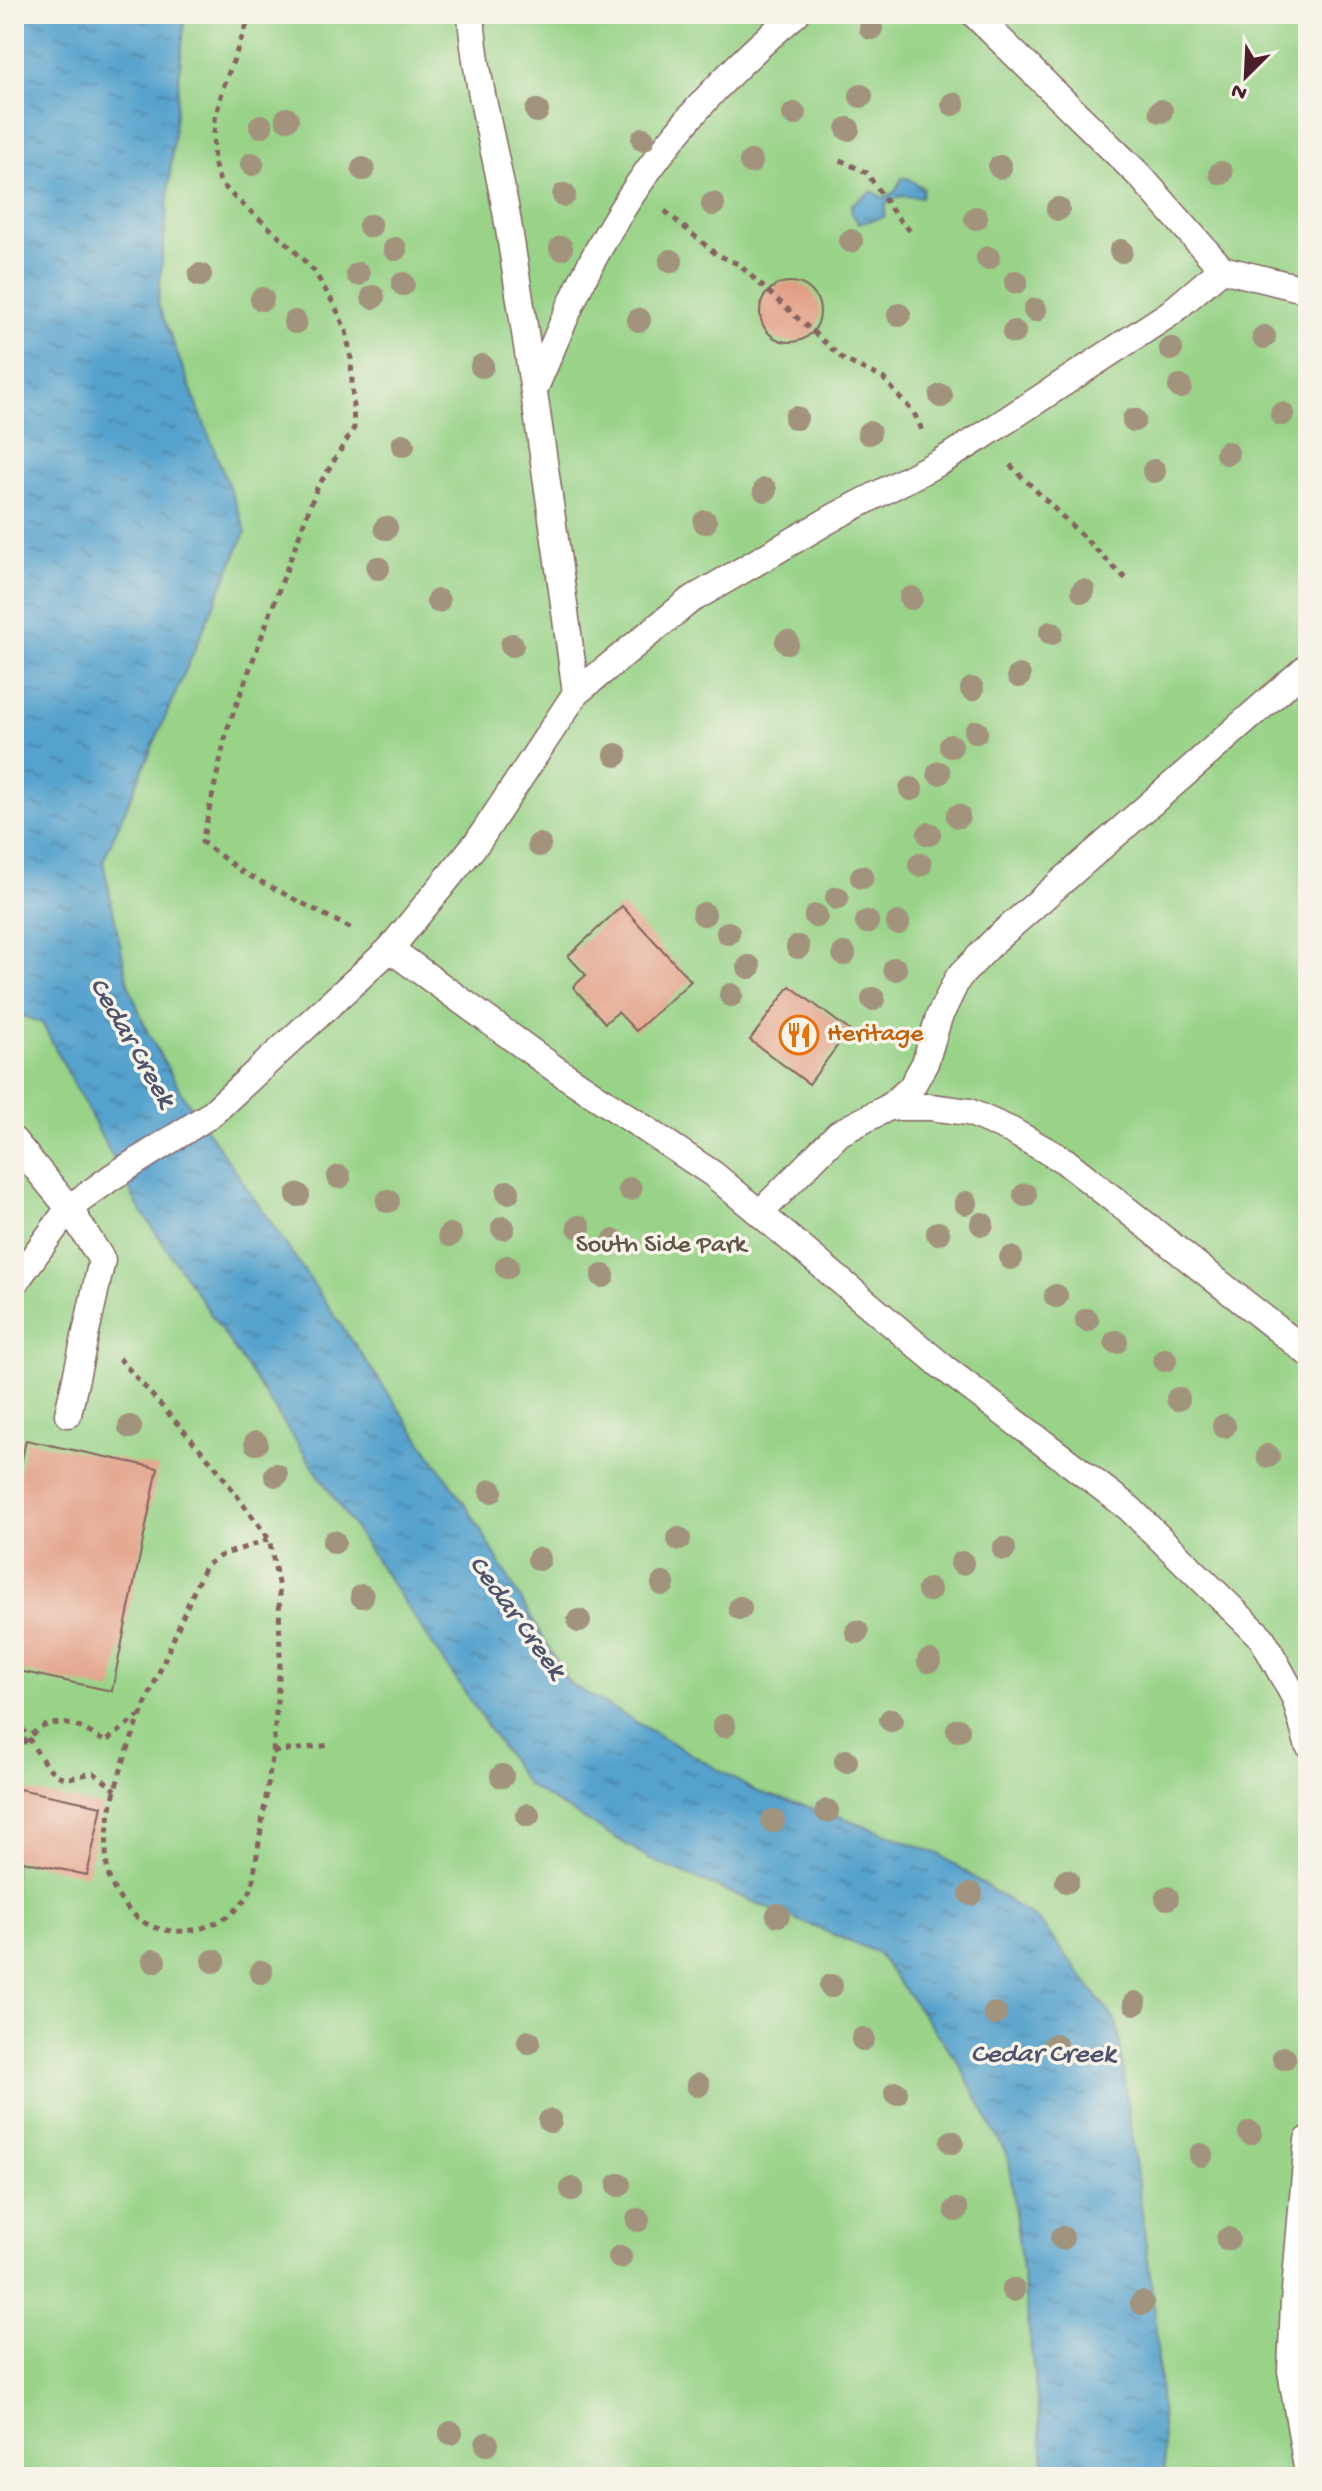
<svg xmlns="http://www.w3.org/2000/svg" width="1322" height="2491" font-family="'Gochi Hand',sans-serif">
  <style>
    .green { fill: #98d388; stroke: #71795a; stroke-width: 2 }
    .water { fill: url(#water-ripples); stroke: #4f607c; stroke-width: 2 }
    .building { fill: #e29e85 }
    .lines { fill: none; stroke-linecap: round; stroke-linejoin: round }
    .lane-casing { stroke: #85625f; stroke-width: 29 }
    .path { stroke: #85625f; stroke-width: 5; stroke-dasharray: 6 6; stroke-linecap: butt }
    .lane { stroke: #fff; stroke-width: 26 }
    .tree { fill: #a2937d }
    .labels { text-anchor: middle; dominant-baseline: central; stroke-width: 7; stroke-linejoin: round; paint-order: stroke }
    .food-label { font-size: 26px; fill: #c56008; stroke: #f7f3e8; text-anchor: start }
    .park-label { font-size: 26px; fill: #615547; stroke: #f7f3e8 }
    .water-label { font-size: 28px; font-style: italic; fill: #4e536c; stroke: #f7f3e8 }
  </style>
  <defs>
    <pattern id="water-ripples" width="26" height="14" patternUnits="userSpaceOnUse" patternTransform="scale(2)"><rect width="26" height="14" fill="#54a2cd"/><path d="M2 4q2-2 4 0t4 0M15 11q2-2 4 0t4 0" fill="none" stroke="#4883a7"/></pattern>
  </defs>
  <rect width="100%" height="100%" fill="#f7f3e8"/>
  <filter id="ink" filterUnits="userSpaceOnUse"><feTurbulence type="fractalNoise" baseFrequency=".0125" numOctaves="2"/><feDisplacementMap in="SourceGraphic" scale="16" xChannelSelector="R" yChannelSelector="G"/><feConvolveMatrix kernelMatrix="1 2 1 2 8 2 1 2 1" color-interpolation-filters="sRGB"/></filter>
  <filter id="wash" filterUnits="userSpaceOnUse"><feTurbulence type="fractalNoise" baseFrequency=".006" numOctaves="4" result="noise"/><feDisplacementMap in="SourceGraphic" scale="32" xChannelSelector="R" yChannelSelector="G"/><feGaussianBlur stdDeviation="1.8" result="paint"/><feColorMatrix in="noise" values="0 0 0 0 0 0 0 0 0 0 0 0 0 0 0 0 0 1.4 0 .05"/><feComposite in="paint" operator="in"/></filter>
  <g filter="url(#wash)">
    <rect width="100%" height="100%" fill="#f2dec0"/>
    <!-- green -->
    <rect class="green" x="14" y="14" width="1294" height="2463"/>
    <!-- water -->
    <g class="water">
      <polygon points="14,14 185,14 158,304 246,531 103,861 128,983 148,1033 183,1095 472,1515 569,1683 755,1791 839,1816 939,1854 1041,1923 1117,2023 1155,2313 1165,2477 1046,2477 1009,2159 958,2062 876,1952 656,1862 527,1785 138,1206 42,1023 14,1012"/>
      <path d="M902 178H907L923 188 921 197 900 196 886 204 884 217C876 219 866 223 858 223L851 211 852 204 872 191 883 198 895 192Z"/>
    </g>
    <g id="blocks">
      <!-- building -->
      <g class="building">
        <circle cx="790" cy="312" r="30"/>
        <polygon points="622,906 691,981 636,1031 618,1012 605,1023 573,987 586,975 568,956"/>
        <polygon points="790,986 849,1030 809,1084 750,1040"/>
        <polygon points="26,1440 158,1468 112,1691 14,1670 14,1497"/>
        <polygon points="14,1788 102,1806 87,1875 14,1859"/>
      </g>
    </g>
  </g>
  <g filter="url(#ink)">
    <use href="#blocks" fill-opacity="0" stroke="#85625f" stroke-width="2"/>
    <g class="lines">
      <defs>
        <g id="lane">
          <path d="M471 14C475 84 497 154 508 223 533 379 555 536 576 693L689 601 836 516 940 462 981 437 1169 314 1222 269"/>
          <polyline points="974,14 1141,177 1222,269 1308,290"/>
          <path d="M534 390C550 354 564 318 581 283 632 178 706 88 796 14"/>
          <polyline points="390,949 554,1068 713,1174 943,1367 1129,1508 1262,1638 1295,1698 1308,1744"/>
          <polyline points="889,1107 930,1107 969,1112 1012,1131 1065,1161 1308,1353"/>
          <polyline points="14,1141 69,1208 102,1260 68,1414"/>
          <polyline points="760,1213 839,1133 889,1107 911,1088 925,1063 939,1017 958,978 995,940 1308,666"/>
          <polyline points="14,1284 69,1208 112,1177 210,1115 390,949 479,840 576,693"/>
          <polyline points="1308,2140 1294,2302 1291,2371 1308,2474"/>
        </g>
      </defs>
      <!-- lane casing -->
      <use href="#lane" class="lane-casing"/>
      <!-- path -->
      <g class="path">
        <polyline points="251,14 224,85 215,119 213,151 215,166 220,182 234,197 287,243 314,271 335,306 346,331 351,359 354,428 316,490 227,730 202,842 242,872 354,930"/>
        <polyline points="840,160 867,173 895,215 913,234"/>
        <polyline points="665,211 716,254 738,264 844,360 883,378 914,413 922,430"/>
        <polyline points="1010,465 1126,579"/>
        <path d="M119 1358 215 1466 269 1539 279 1588 280 1663 273 1752 252 1887C238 1922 189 1940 154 1927 132 1920 109 1890 107 1867 100 1801 141 1715 166 1656 179 1626 191 1596 205 1566L220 1556 269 1539"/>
        <path d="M14 1719C31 1733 43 1778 69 1778 77 1777 86 1774 94 1773L116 1790"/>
        <path d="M14 1751C23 1745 29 1735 39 1729 61 1715 86 1729 105 1742L139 1716"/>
        <polyline points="273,1752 331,1745"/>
      </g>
      <!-- lane -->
      <use href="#lane" class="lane"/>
    </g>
    <!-- trees -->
    <g class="tree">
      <circle cx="871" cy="28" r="12"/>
      <circle cx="861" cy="96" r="12"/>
      <circle cx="953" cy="104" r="12"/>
      <circle cx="537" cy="111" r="12"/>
      <circle cx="1161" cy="111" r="12"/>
      <circle cx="794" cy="114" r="12"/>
      <circle cx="287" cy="119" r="12"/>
      <circle cx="261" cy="126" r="12"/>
      <circle cx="848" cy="129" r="12"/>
      <circle cx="643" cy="139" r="12"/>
      <circle cx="751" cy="162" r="12"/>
      <circle cx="252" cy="164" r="12"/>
      <circle cx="1000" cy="167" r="12"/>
      <circle cx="363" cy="169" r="12"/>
      <circle cx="1221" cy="173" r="12"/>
      <circle cx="564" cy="195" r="12"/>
      <circle cx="713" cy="204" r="12"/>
      <circle cx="1058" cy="209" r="12"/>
      <circle cx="976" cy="218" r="12"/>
      <circle cx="370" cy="226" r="12"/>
      <circle cx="851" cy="241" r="12"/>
      <circle cx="561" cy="248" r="12"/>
      <circle cx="395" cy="249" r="12"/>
      <circle cx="1121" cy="251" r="12"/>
      <circle cx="988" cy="258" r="12"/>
      <circle cx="671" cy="261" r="12"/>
      <circle cx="358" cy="274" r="12"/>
      <circle cx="200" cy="275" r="12"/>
      <circle cx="1016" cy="282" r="12"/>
      <circle cx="403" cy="284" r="12"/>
      <circle cx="373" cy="297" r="12"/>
      <circle cx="262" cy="299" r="12"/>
      <circle cx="1035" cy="310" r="12"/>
      <circle cx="899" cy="315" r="12"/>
      <circle cx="639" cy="320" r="12"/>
      <circle cx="295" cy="322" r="12"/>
      <circle cx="1014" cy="332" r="12"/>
      <circle cx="1264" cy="337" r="12"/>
      <circle cx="1171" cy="349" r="12"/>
      <circle cx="482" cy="366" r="12"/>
      <circle cx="1180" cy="387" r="12"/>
      <circle cx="941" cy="396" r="12"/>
      <circle cx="1282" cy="414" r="12"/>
      <circle cx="796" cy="418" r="12"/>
      <circle cx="1134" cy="420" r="12"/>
      <circle cx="869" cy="433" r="12"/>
      <circle cx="403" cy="445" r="12"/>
      <circle cx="1227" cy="453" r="12"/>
      <circle cx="1154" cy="471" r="12"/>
      <circle cx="765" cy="490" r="12"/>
      <circle cx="705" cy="522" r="12"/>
      <circle cx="386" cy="528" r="12"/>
      <circle cx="378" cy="568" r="12"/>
      <circle cx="1083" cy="591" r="12"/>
      <circle cx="911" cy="598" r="12"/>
      <circle cx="438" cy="601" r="12"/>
      <circle cx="1051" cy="633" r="12"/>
      <circle cx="787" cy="642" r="12"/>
      <circle cx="512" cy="645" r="12"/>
      <circle cx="1019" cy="676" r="12"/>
      <circle cx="972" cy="689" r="12"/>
      <circle cx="976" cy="732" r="12"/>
      <circle cx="951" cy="746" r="12"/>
      <circle cx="616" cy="755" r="12"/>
      <circle cx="939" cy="773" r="12"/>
      <circle cx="911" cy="789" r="12"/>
      <circle cx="958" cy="816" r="12"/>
      <circle cx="929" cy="834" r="12"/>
      <circle cx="539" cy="845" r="12"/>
      <circle cx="920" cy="865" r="12"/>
      <circle cx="862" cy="877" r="12"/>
      <circle cx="837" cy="898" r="12"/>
      <circle cx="704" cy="914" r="12"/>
      <circle cx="816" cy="916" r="12"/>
      <circle cx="867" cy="922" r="12"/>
      <circle cx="898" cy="923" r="12"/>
      <circle cx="728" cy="933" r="12"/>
      <circle cx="798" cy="947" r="12"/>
      <circle cx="844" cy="954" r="12"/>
      <circle cx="749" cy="967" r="12"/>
      <circle cx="895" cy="969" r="12"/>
      <circle cx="731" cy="995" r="12"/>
      <circle cx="873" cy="999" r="12"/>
      <circle cx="339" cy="1177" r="12"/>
      <circle cx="630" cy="1189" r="12"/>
      <circle cx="508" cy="1192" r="12"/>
      <circle cx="298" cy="1195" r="12"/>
      <circle cx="1025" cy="1195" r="12"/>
      <circle cx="388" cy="1201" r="12"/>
      <circle cx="966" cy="1203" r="12"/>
      <circle cx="982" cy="1224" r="12"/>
      <circle cx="579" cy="1227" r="12"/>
      <circle cx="503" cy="1228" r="12"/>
      <circle cx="938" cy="1233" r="12"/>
      <circle cx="450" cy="1235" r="12"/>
      <circle cx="614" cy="1241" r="12"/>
      <circle cx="1011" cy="1258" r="12"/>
      <circle cx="507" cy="1267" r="12"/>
      <circle cx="603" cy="1276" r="12"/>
      <circle cx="1056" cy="1296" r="12"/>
      <circle cx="1087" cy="1320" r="12"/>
      <circle cx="1116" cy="1342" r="12"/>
      <circle cx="1165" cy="1360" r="12"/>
      <circle cx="1178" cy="1399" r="12"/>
      <circle cx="1224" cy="1426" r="12"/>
      <circle cx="130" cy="1427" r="12"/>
      <circle cx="256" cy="1443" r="12"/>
      <circle cx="1268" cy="1456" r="12"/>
      <circle cx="276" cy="1475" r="12"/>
      <circle cx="491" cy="1491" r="12"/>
      <circle cx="679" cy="1539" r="12"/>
      <circle cx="334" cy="1542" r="12"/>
      <circle cx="1004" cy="1549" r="12"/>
      <circle cx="539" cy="1559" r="12"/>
      <circle cx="962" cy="1563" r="12"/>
      <circle cx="663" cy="1584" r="12"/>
      <circle cx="929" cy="1590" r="12"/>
      <circle cx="362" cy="1596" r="12"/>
      <circle cx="740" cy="1608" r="12"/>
      <circle cx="579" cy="1621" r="12"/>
      <circle cx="857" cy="1632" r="12"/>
      <circle cx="929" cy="1661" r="12"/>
      <circle cx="891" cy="1720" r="12"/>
      <circle cx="724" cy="1726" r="12"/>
      <circle cx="958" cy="1730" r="12"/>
      <circle cx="846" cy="1761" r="12"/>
      <circle cx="502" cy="1776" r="12"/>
      <circle cx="827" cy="1811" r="12"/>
      <circle cx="528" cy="1815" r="12"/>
      <circle cx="773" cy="1821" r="12"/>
      <circle cx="1067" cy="1881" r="12"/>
      <circle cx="971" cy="1894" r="12"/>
      <circle cx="1167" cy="1898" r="12"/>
      <circle cx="778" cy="1915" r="12"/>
      <circle cx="154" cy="1961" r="12"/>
      <circle cx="214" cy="1961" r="12"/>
      <circle cx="261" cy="1972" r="12"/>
      <circle cx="831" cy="1986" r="12"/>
      <circle cx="1135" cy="2003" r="12"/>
      <circle cx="995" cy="2014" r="12"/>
      <circle cx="863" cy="2039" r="12"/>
      <circle cx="529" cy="2042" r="12"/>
      <circle cx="1055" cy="2045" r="12"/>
      <circle cx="1284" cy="2058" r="12"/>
      <circle cx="698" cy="2085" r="12"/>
      <circle cx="896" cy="2093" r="12"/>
      <circle cx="550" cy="2121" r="12"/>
      <circle cx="1250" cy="2133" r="12"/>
      <circle cx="952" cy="2142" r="12"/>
      <circle cx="1201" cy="2155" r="12"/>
      <circle cx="619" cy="2185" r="12"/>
      <circle cx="572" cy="2189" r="12"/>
      <circle cx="956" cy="2210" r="12"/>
      <circle cx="638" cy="2220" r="12"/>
      <circle cx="1062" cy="2238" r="12"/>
      <circle cx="1228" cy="2239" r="12"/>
      <circle cx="620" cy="2257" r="12"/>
      <circle cx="1013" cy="2290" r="12"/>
      <circle cx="1142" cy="2303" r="12"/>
      <circle cx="451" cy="2433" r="12"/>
      <circle cx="487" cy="2444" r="12"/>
    </g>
  </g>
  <!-- icons -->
  <defs>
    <symbol id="restaurant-ring" viewBox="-11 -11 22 22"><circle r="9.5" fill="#f7f3e8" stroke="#e8710a" stroke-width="1.5"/><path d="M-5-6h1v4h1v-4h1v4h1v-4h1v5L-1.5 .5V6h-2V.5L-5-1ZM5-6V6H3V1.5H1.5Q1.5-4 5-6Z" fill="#e8710a"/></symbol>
  </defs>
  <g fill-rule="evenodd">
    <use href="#restaurant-ring" x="777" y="1013" width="44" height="44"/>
  </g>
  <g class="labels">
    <!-- food labels -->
    <g class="food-label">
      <text x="827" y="1035">Heritage</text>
    </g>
    <!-- park labels -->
    <g class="park-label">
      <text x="661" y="1246">South Side Park</text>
    </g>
    <!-- water labels -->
    <g class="water-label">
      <text transform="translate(131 1043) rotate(60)">Cedar Creek</text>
      <text transform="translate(516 1618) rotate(54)">Cedar Creek</text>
      <text x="1043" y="2055">Cedar Creek</text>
    </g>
  </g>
  <!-- margin -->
  <rect width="1322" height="2491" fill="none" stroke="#f7f3e8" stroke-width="48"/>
  <!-- north arrow -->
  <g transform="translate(1246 76) rotate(204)" stroke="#f7f3e8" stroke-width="6" paint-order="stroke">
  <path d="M0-6L14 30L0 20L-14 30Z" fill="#4a1f2b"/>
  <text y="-12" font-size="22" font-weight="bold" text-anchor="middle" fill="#4a1f2b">N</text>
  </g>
</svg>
